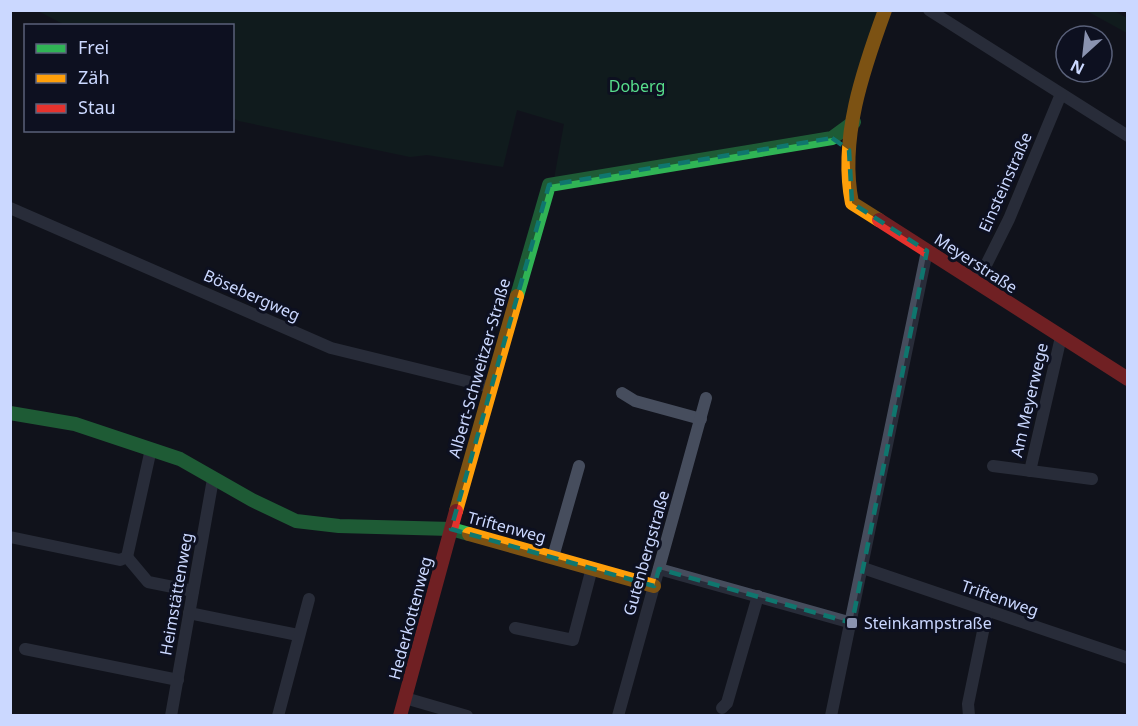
<svg xmlns="http://www.w3.org/2000/svg" width="1138" height="726" font-family="'Noto Sans',sans-serif">
  <style>
    .green { fill: #10271f }
    .lines { fill: none; stroke-linecap: round; stroke-linejoin: round }
    .street { stroke: #464d5d; stroke-width: 12 }
    .fast { stroke: #30b455; stroke-width: 14 }
    .slow { stroke: #ff9f0a; stroke-width: 14 }
    .jam { stroke: #e5322d; stroke-width: 14 }
    .marked { fill: none; stroke: #0f766e; stroke-width: 4.5; stroke-dasharray: 12 8; stroke-linejoin: round }
    .poi-dot { fill: #8a93b0; stroke: #0d1020; stroke-width: 2 }
    .labels { text-anchor: middle; dominant-baseline: central; stroke-width: 6; stroke-linejoin: round; paint-order: stroke }
    .park-label { font-size: 16px; fill: #58de8c; stroke: #0d1020 }
    .street-label { font-size: 16px; fill: #cbd8ff; stroke: #0d1020 }
    .poi-label { font-size: 16px; fill: #cbd8ff; stroke: #0d1020; text-anchor: start }
  </style>
  <rect width="100%" height="100%" fill="#11131c"/>
  <!-- green -->
  <g class="green">
    <polygon points="38,11 881,11 848,119 829,131 554,179 564,124 517,110 503,167 427,155 410,157 239,121 233,118 232,26 65,25"/>
    <polygon points="1087,11 1114,11 1127,18 1127,33"/>
  </g>
  <g class="lines">
    <!-- street -->
    <g class="street">
      <polyline points="929,10 1128,136"/>
      <polyline points="10,208 331,348 490,387"/>
      <polyline points="977,283 1009,219 1061,94"/>
      <polyline points="622,393 635,401 701,419"/>
      <polyline points="993,466 1092,479"/>
      <polyline points="1030,471 1061,337"/>
      <polyline points="10,537 120,560 127,557 151,449"/>
      <polyline points="127,557 148,582 193,591"/>
      <polyline points="553,557 579,466"/>
      <polyline points="863,568 1128,658"/>
      <polyline points="659,569 852,623"/>
      <polyline points="189,613 298,635"/>
      <polyline points="515,628 573,640 592,568"/>
      <polyline points="25,649 178,680"/>
      <polyline points="405,698 467,716"/>
      <polyline points="722,708 727,703 758,596"/>
      <polyline points="171,716 213,479"/>
      <polyline points="278,716 309,599"/>
      <polyline points="618,716 706,398"/>
      <polyline points="831,716 927,251"/>
      <polyline points="969,716 968,704 987,612"/>
    </g>
    <!-- fast -->
    <g class="fast">
      <polyline points="517,296 549,185 832,138 854,122"/>
      <polyline points="10,413 75,424 180,459 252,500 296,521 339,526 451,529 469,534"/>
    </g>
    <!-- slow -->
    <g class="slow">
      <path d="M879 220 852 203C839 139 863 70 885 10"/>
      <polyline points="456,511 517,296"/>
      <polyline points="469,534 654,586"/>
    </g>
    <!-- jam -->
    <g class="jam">
      <polyline points="879,220 1128,379"/>
      <polyline points="400,716 456,511"/>
    </g>
  </g>
  <!-- marked area -->
  <path d="M0 0H1138V726H0ZM832 138 849 150 852 203 927 251 852 623 659 569 654 586 451 529 549 185Z" fill="#11131c" fill-opacity=".55" fill-rule="evenodd"/>
  <path class="marked" d="M832 138 849 150 852 203 927 251 852 623 659 569 654 586 451 529 549 185Z"/>
  <!-- markers -->
  <rect class="poi-dot" x="846" y="617" width="12" height="12" rx="3"/>
  <g class="labels">
    <!-- park labels -->
    <g class="park-label">
      <text x="637" y="86">Doberg</text>
    </g>
    <!-- street labels -->
    <g class="street-label">
      <text transform="translate(1005 182) rotate(-66)">Einsteinstraße</text>
      <text transform="translate(976 263) rotate(33)">Meyerstraße</text>
      <text transform="translate(252 295) rotate(24)">Bösebergweg</text>
      <text transform="translate(479 368) rotate(-74)">Albert-Schweitzer-Straße</text>
      <text transform="translate(1029 400) rotate(-77)">Am Meyerwege</text>
      <text transform="translate(507 527) rotate(15)">Triftenweg</text>
      <text transform="translate(646 553) rotate(-74)">Gutenbergstraße</text>
      <text transform="translate(176 594) rotate(-80)">Heimstättenweg</text>
      <text transform="translate(1000 598) rotate(19)">Triftenweg</text>
      <text transform="translate(410 618) rotate(-75)">Hederkottenweg</text>
    </g>
    <!-- poi labels -->
    <g class="poi-label">
      <text x="864" y="623">Steinkampstraße</text>
    </g>
  </g>
  <!-- border -->
  <rect width="1138" height="726" fill="none" stroke="#cbd8ff" stroke-width="24"/>
  <!-- legend -->
  <rect x="24" y="24" width="210" height="108" fill="#0d1020" stroke="#596079" stroke-width="1.5"/>
  <rect x="36" y="44" width="30" height="9" fill="#30b455" stroke="#596079" stroke-width="1.5"/>
  <text x="78" y="54" font-size="18" fill="#cbd8ff">Frei</text>
  <rect x="36" y="74" width="30" height="9" fill="#ff9f0a" stroke="#596079" stroke-width="1.5"/>
  <text x="78" y="84" font-size="18" fill="#cbd8ff">Zäh</text>
  <rect x="36" y="104" width="30" height="9" fill="#e5322d" stroke="#596079" stroke-width="1.5"/>
  <text x="78" y="114" font-size="18" fill="#cbd8ff">Stau</text>
  <!-- north arrow -->
  <g transform="translate(1084 54) rotate(207)"><circle r="28" fill="#0d1020" stroke="#596079" stroke-width="1.5"/>
  <path d="M0-4.5L10 22L0 15L-10 22Z" fill="#8a93b0"/>
  <text y="-9" font-size="16" font-weight="bold" text-anchor="middle" fill="#cbd8ff">N</text>
  </g>
</svg>
